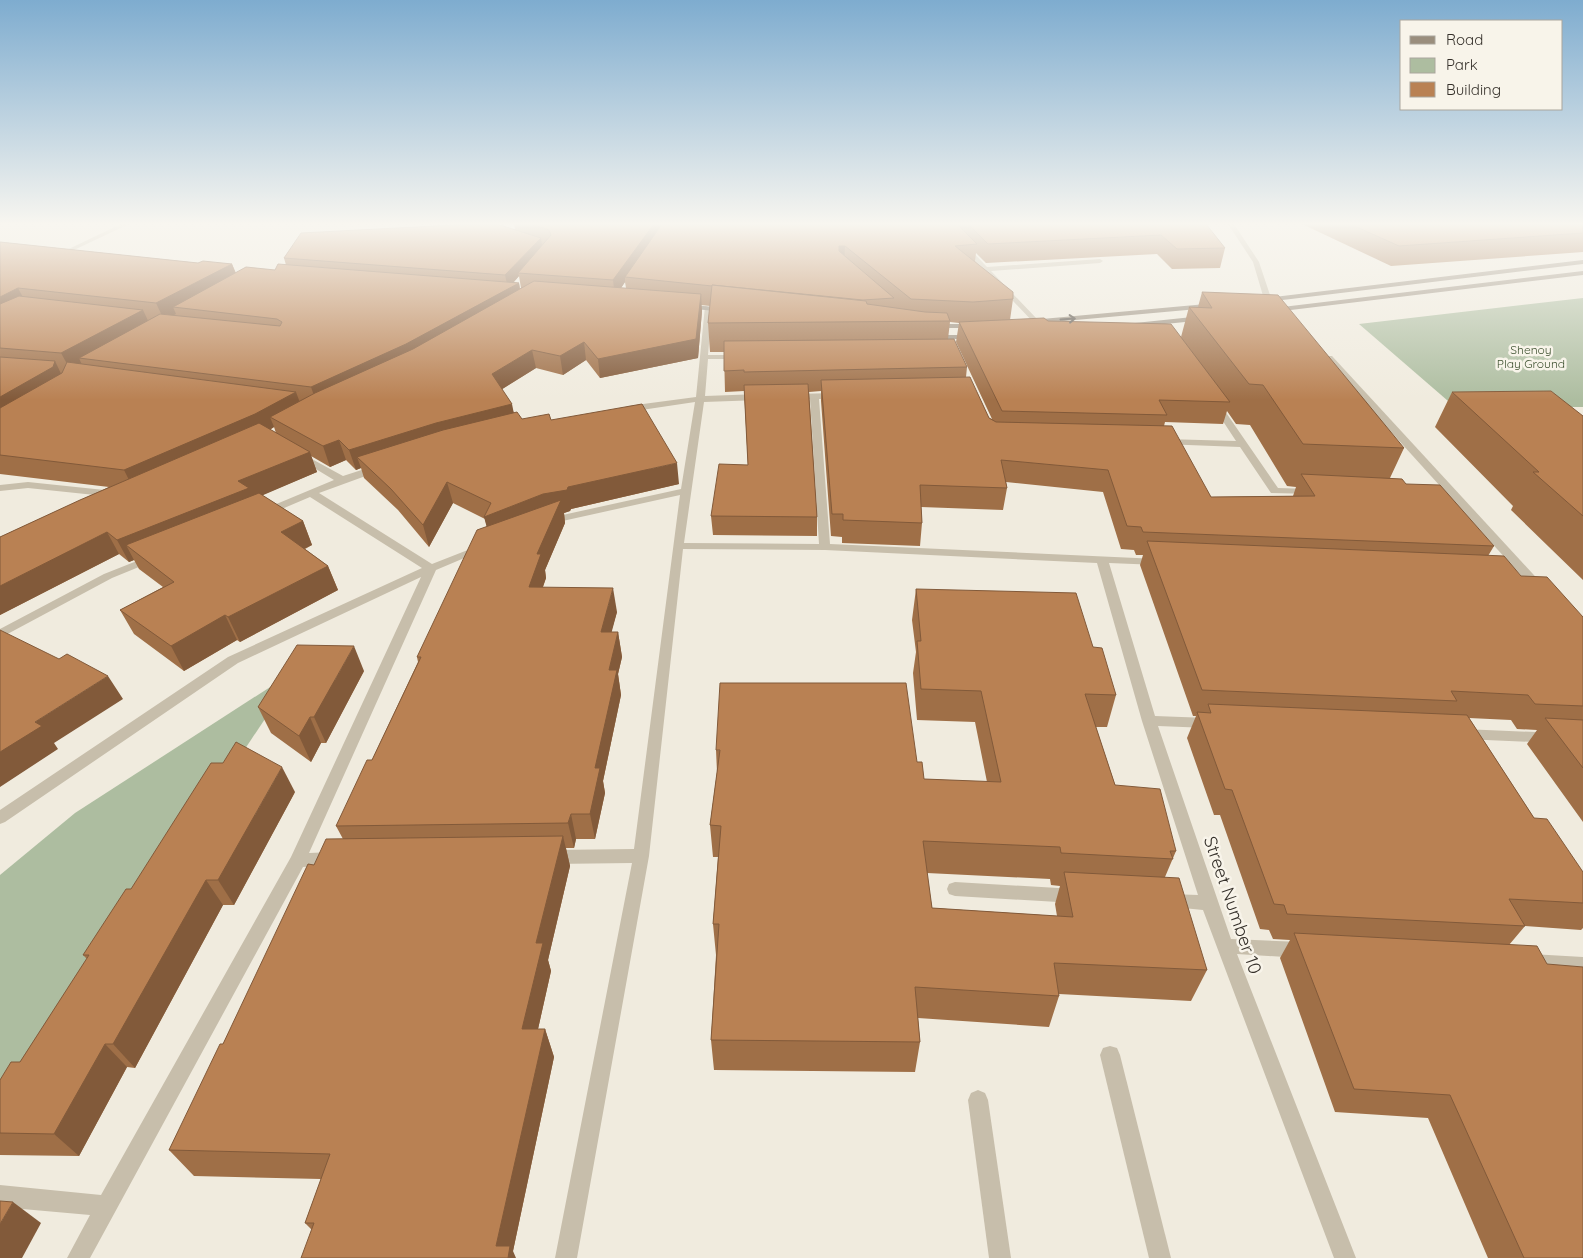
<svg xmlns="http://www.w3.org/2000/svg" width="1583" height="1258" font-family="Quicksand,sans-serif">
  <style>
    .green { fill: #adbda0 }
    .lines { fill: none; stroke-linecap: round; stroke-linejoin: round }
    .minor { fill: #c7beab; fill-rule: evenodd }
    .tertiary { fill: #c7beab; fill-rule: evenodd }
    .secondary { fill: #9a8e7d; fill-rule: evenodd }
    .wall { fill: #9f6f47; fill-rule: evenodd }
    .shaded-wall { fill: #825a3a }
    .building { fill: #b98153; stroke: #825a3a }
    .oneway { stroke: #534c43 }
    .labels { text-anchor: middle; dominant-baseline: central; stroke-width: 5; stroke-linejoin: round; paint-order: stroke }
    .far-park-label { font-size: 12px; fill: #3e5130; stroke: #f8f4ea }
    .near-street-label { font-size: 18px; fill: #35302a; stroke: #f8f4ea }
  </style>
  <rect width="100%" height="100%" fill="#f0ebde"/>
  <!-- green -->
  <g class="green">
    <polygon points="1583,298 1583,407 1455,407 1359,324"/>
    <polygon points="298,669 11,1102 0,1100 0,875 75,813"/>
  </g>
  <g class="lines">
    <!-- minor -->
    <g class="minor">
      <polygon points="121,224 129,224 57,258 52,257"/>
      <polygon points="940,224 946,224 987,267 1100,259 1103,261 1100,263 991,271 1037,319 1038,321 1034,323"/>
      <polygon points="705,306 712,308 708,355 741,355 745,357 741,359 708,359 705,396 760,394 764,397 760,400 704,402 684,543 819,544 810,399 792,400 788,397 792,394 837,393 841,396 840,398 819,399 830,544 1158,559 1164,562 1158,565 1109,563 1155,716 1208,718 1213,719 1215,723 1213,727 1208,728 1158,726 1231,939 1301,942 1307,944 1310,950 1307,956 1301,958 1237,954 1356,1258 1334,1258 1203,910 1163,906 1161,901 1163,896 1169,894 1198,895 1142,721 1097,563 825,550 683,549 649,856 577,1258 555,1258 632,863 553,864 547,862 545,857 547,852 553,850 634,849 680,495 549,524 544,521 549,518 681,489 695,402 628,412 623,409 628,406 696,397"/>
      <polygon points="1326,356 1332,356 1544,586 1546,589 1544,592 1536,592 1326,360"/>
      <polygon points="1215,400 1218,401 1278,488 1311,489 1316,492 1315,494 1271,493 1240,447 1162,444 1160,442 1165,439 1236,441 1211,403"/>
      <polygon points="299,452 343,476 374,466 382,466 382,470 319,493 432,564 478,546 486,546 488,548 436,570 309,853 333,852 339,854 341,859 339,864 303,867 90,1258 67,1258 90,1215 0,1207 0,1185 101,1195 291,857 421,577 238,663 5,822 0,824 0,810 228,657 422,568 310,497 270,514 262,514 261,512 262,510 334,480 296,457 296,453"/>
      <polygon points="28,482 114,491 119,494 114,497 28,488 0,491 0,485"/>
      <polygon points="152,555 156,556 158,558 156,560 112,578 0,638 0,629 104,574"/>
      <polygon points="1463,729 1583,734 1583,744 1463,739 1458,738 1456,734 1458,730"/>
      <polygon points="955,882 1075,889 1081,891 1083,896 1081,901 1075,903 955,896 949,894 947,889 949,884"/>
      <polygon points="1531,954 1583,957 1583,973 1531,970 1525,968 1522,962 1525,956"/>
      <polygon points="1110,1046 1117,1048 1120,1055 1171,1258 1149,1258 1100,1055 1103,1048"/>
      <polygon points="978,1090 985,1093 988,1100 1011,1258 989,1258 968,1100 971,1093"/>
    </g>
    <!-- tertiary -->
    <polygon class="tertiary" points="1228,224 1234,224 1259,262 1271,298 1280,303 1280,307 1274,307 1264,299 1253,262"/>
    <!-- secondary -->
    <g class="secondary">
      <polygon points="1583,260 1583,264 1265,302 1261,300 1265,298"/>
      <polygon points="1583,271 1583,275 1274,312 1270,310 1274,308"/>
      <polygon points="682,304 725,308 729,310 725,312 685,308 682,308"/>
      <polygon points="1206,304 1209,304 1209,308 1031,324 1027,322 1031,320"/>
      <polygon points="1202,316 1205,316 1205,320 1135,327 1131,325 1135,323"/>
      <polygon points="931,324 974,324 978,326 974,328 934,328 930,326"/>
      <polygon points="930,335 973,335 977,337 973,339 933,339 929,337"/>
    </g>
  </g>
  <!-- wall -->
  <g class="wall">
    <path d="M514 224H1206L1225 248 1220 268 1172 269 1157 254 986 263 976 253 975 261 1013 299 1010 320 1048 321 1181 337 1189 307H1198L1202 292 1404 448 1390 478 1406 484 1494 546 1488 556 1521 576 1583 617V822L1527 744 1537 730 1517 729 1511 720 1469 718 1534 818 1583 872V928L1581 930 1525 926 1509 945 1583 1258H1488L1428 1118 1335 1112 1280 958 1290 940 1273 939 1269 930 1260 929 1220 815H1214L1187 738 1196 716H1193L1140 565 1143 555H1136L1134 550 1121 549 1103 492 1006 482 1007 488 1003 510 921 507 922 523 920 546 842 543V537L831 536 821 401V391L809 392 817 517V536L713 535 711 516 748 465 744 391 725 392 724 352H710L708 323 710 306 701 305 702 311 698 358 600 378 586 360 563 375 536 368 502 389 514 413 522 419 551 420 679 484 571 509 570 511 564 513 565 523 545 570 546 578 543 587 617 612 611 632H618L622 657 618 674 621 695 603 781 605 793 595 839H576L574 848H566L570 866 548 960 551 971 538 1029H545L554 1057 513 1251 311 1229 305 1223 321 1179 194 1176 169 1150 314 865 343 839 336 826 372 760 418 662 417 657 487 527 485 519 453 503 429 547 398 510 364 478 361 468 356 470 346 460 330 467 311 456 317 472 262 495 303 521 312 545 305 549 328 566 338 590 240 642 237 640 184 671 134 634 120 610 163 587 139 569 134 560 129 562 119 554 0 615V537L109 487 0 474V242L198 263 232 264 236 273 275 270 286 265 284 258 515 229ZM519 276 521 288 520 289 519 283 514 282ZM625 282 626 288H621ZM950 322 959 323 956 342 992 419 989 418 966 377 967 367 948 339ZM1227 411 1236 424 1250 425 1287 486 1296 487 1293 496 1211 497 1164 426 1165 422 1223 424ZM274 427 276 433 270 430Z"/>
    <polygon points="1302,224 1583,224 1583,252 1391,266"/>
    <polygon points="1452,392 1583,416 1583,580 1511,510 1513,506 1435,427"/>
    <path d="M916 589 1093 647 1116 695 1107 727H1096L1115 785 1176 851 1165 877 1207 970 1191 1001 1059 994V996L1049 1027 918 1018 920 1042 915 1072 714 1070 711 1040 716 955 713 924 718 857H713L710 825 717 772 716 750 917 762 924 779 987 782 975 722 917 720 913 673 916 652 912 620ZM927 873 1050 879 1051 885 1060 886 1055 904 1057 916 932 908Z"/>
    <polygon points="364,671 326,743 321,743 311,762 271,733 258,707"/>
    <polygon points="295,792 234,905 223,905 135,1068 127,1067 79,1156 0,1155 0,1080 20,1062 87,959 83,955 131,889"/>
  </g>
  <!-- shaded-wall -->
  <g class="shaded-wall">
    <polygon points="654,224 659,224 660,233 625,277 625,282 615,297 613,280"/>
    <polygon points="541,238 543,250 518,273 519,276 508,288 505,275"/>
    <polygon points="839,246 845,246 844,265 839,266"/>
    <polygon points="232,264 238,280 173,307 176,314 164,320 156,303"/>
    <polygon points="519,283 521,297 317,404 311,387"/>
    <polygon points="18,288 27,305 0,318 0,297"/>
    <polygon points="701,294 702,311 698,358 600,378 598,359"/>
    <polygon points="143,310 151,327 79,358 82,365 71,371 61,353"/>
    <polygon points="584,342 586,360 563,375 560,356"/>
    <polygon points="532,350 536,368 496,393 492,374"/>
    <polygon points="55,361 64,380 0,423 0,397"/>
    <polygon points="296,392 303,411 270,417 274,427 263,433 134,490 124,470"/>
    <polygon points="512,404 516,424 357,457 361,468 356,470 349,450 436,423"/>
    <polygon points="339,440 346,460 330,467 323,446"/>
    <polygon points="310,452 317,472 254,499 126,545 134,560 129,562 117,540 238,481"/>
    <polygon points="677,463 679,484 571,509 570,511 564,513 565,523 545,570 546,578 534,611 490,539 484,517 543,494 568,487"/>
    <polygon points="447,482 453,503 429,547 423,525"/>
    <polygon points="303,521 312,545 291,555 281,532"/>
    <polygon points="107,532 119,554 0,615 0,586"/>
    <polygon points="328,566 338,590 240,642 228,617"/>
    <polygon points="613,588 617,612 605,657 601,632"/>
    <polygon points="225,615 237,640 184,671 171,646"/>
    <polygon points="618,632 622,657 618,674 621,695 603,781 605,793 595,839 590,814 595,768 609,670"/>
    <polygon points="354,646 364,671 326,743 314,717"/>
    <polygon points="108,676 123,699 54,743 58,749 0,787 0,752 35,722"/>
    <polygon points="310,717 321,743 311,762 299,736"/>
    <polygon points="282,767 295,792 234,905 218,880"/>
    <polygon points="571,814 576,839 574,848 568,823"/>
    <polygon points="563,836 570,866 548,960 551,971 532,1056 522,1029 536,943"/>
    <polygon points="206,880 223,905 135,1068 113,1044"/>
    <polygon points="545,1029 554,1057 513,1251 516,1258 503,1258 496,1246"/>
    <polygon points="105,1044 127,1067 79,1156 54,1134"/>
    <polygon points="13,1202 41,1223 22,1258 0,1258 0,1224"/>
  </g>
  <!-- building -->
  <g class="building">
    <polygon points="473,224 497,224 541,238 505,275 284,258 301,233"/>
    <polygon points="530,224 654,224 613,280 518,273 551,235 549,230"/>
    <polygon points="662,224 957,224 977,244 955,246 1013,292 1013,299 973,302 911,299 845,246 839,246 839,251 894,298 863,300 712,285 712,286 625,277"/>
    <polygon points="968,224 1206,224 1225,248 1177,249 1161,235 988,244"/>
    <polygon points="1350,224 1583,224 1583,233 1399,246"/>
    <polygon points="0,242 198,263 203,261 232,264 156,303 18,288 0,297"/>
    <polygon points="278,264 519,283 406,344 311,387 79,358 160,314 280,326 282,322 277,319 173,307 246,267 275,270"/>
    <polygon points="534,281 701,294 696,339 598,359 584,342 560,356 532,350 492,374 512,404 436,423 349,450 339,440 323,446 270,417 315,393 413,349"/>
    <polygon points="712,285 866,301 867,304 925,312 947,313 950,321 708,323"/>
    <polygon points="1202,292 1278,295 1404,448 1303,444 1263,385 1249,384 1189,307 1212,308"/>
    <polygon points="19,296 143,310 61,353 0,348 0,304"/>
    <polygon points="1044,318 1048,321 1171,324 1230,402 1159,400 1167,415 1002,411 959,322"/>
    <polygon points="954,339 967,367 744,372 744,370 724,371 724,341"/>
    <polygon points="0,357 55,361 53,367 0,397"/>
    <polygon points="67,362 296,392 255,414 124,470 0,455 0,408 62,373"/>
    <polygon points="970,377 989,418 996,422 1172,426 1211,497 1315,496 1301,474 1402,479 1406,484 1440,485 1494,546 1143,532 1141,527 1127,526 1108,470 1001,460 1007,488 920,485 922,523 843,520 843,514 832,514 821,380"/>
    <polygon points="808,384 817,517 711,516 719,464 748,465 744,385"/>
    <polygon points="1551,391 1583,416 1583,516 1533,472 1539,472 1452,392"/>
    <polygon points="642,404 677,463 568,487 567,490 543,494 484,517 491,503 447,482 423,525 391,489 357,457 443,430 517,412 522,419 549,414 551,420"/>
    <polygon points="259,423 310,452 238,481 249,488 117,540 107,532 0,586 0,537 80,500"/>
    <polygon points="259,493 303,521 281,532 328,566 228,617 225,615 171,646 120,610 174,582 126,545"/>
    <polygon points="561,500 537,554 541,554 529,587 613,588 601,632 618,632 609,670 617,670 595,768 600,768 590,814 571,814 568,823 336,826 367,760 372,760 421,657 417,657 477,530"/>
    <polygon points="1147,541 1504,556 1521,576 1547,577 1583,617 1583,706 1535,704 1528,695 1451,691 1457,701 1202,690"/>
    <polygon points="916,589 1076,593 1093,647 1102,648 1116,695 1085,694 1115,785 1160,789 1176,851 1170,851 1173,859 1061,853 1060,847 923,841 932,908 1073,917 1064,872 1179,878 1207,970 1054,963 1059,996 915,987 920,1042 711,1040 719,924 713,924 721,826 710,825 720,750 716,750 720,683 906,683 917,762 922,762 924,779 1001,782 981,691 921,689 917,641 921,641"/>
    <polygon points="0,630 59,659 67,654 108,676 35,722 42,726 0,752"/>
    <polygon points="297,645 354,646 314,717 310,717 299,736 258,707"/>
    <polygon points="1208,704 1467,715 1534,818 1547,819 1583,872 1583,903 1509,899 1525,926 1287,914 1284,905 1274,904 1232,790 1225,789 1197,712 1211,713"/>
    <polygon points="1545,718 1583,720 1583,768"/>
    <polygon points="236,742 282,767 218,880 206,880 113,1044 105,1044 54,1134 0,1133 0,1080 11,1062 20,1062 89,955 83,955 126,889 131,889 211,763 223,763"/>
    <polygon points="563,836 536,943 543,943 522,1029 545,1029 496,1246 510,1246 508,1258 301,1258 314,1223 305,1223 330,1154 169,1150 220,1044 223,1044 308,864 314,865 326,839"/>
    <polygon points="1294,933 1537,946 1547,964 1583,967 1583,1258 1524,1258 1450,1095 1354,1089"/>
    <polygon points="0,1201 13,1202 0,1224"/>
  </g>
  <!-- one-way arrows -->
  <defs><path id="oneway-shaft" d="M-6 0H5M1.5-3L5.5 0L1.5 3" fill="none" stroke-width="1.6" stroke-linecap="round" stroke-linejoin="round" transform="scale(1.25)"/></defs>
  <use class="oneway" href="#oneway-shaft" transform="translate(1068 319) rotate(-4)"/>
  <!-- sky -->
  <linearGradient id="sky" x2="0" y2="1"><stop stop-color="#7eaccf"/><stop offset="0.56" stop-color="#f8f6f0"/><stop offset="1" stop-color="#f8f6f0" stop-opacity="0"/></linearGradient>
  <rect width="1583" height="400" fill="url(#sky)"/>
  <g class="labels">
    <!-- far-park labels -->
    <g class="far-park-label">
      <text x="1531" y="349">Shenoy<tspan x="1531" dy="14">Play Ground</tspan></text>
    </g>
    <!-- near-street labels -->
    <g class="near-street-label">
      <text transform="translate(1233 905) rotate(71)">Street Number 10</text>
    </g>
  </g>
  <!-- legend -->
  <rect x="1400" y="20" width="162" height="90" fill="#f8f4ea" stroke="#aaa69d"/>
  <rect x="1410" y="36" width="25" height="8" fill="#9a8e7d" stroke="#aaa69d"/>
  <text x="1446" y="45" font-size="15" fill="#35302a">Road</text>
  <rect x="1410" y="58" width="25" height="15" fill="#adbda0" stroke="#aaa69d"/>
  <text x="1446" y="70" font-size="15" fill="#35302a">Park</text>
  <rect x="1410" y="82" width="25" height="15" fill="#b98153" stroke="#aaa69d"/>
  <text x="1446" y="95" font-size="15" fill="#35302a">Building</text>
</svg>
